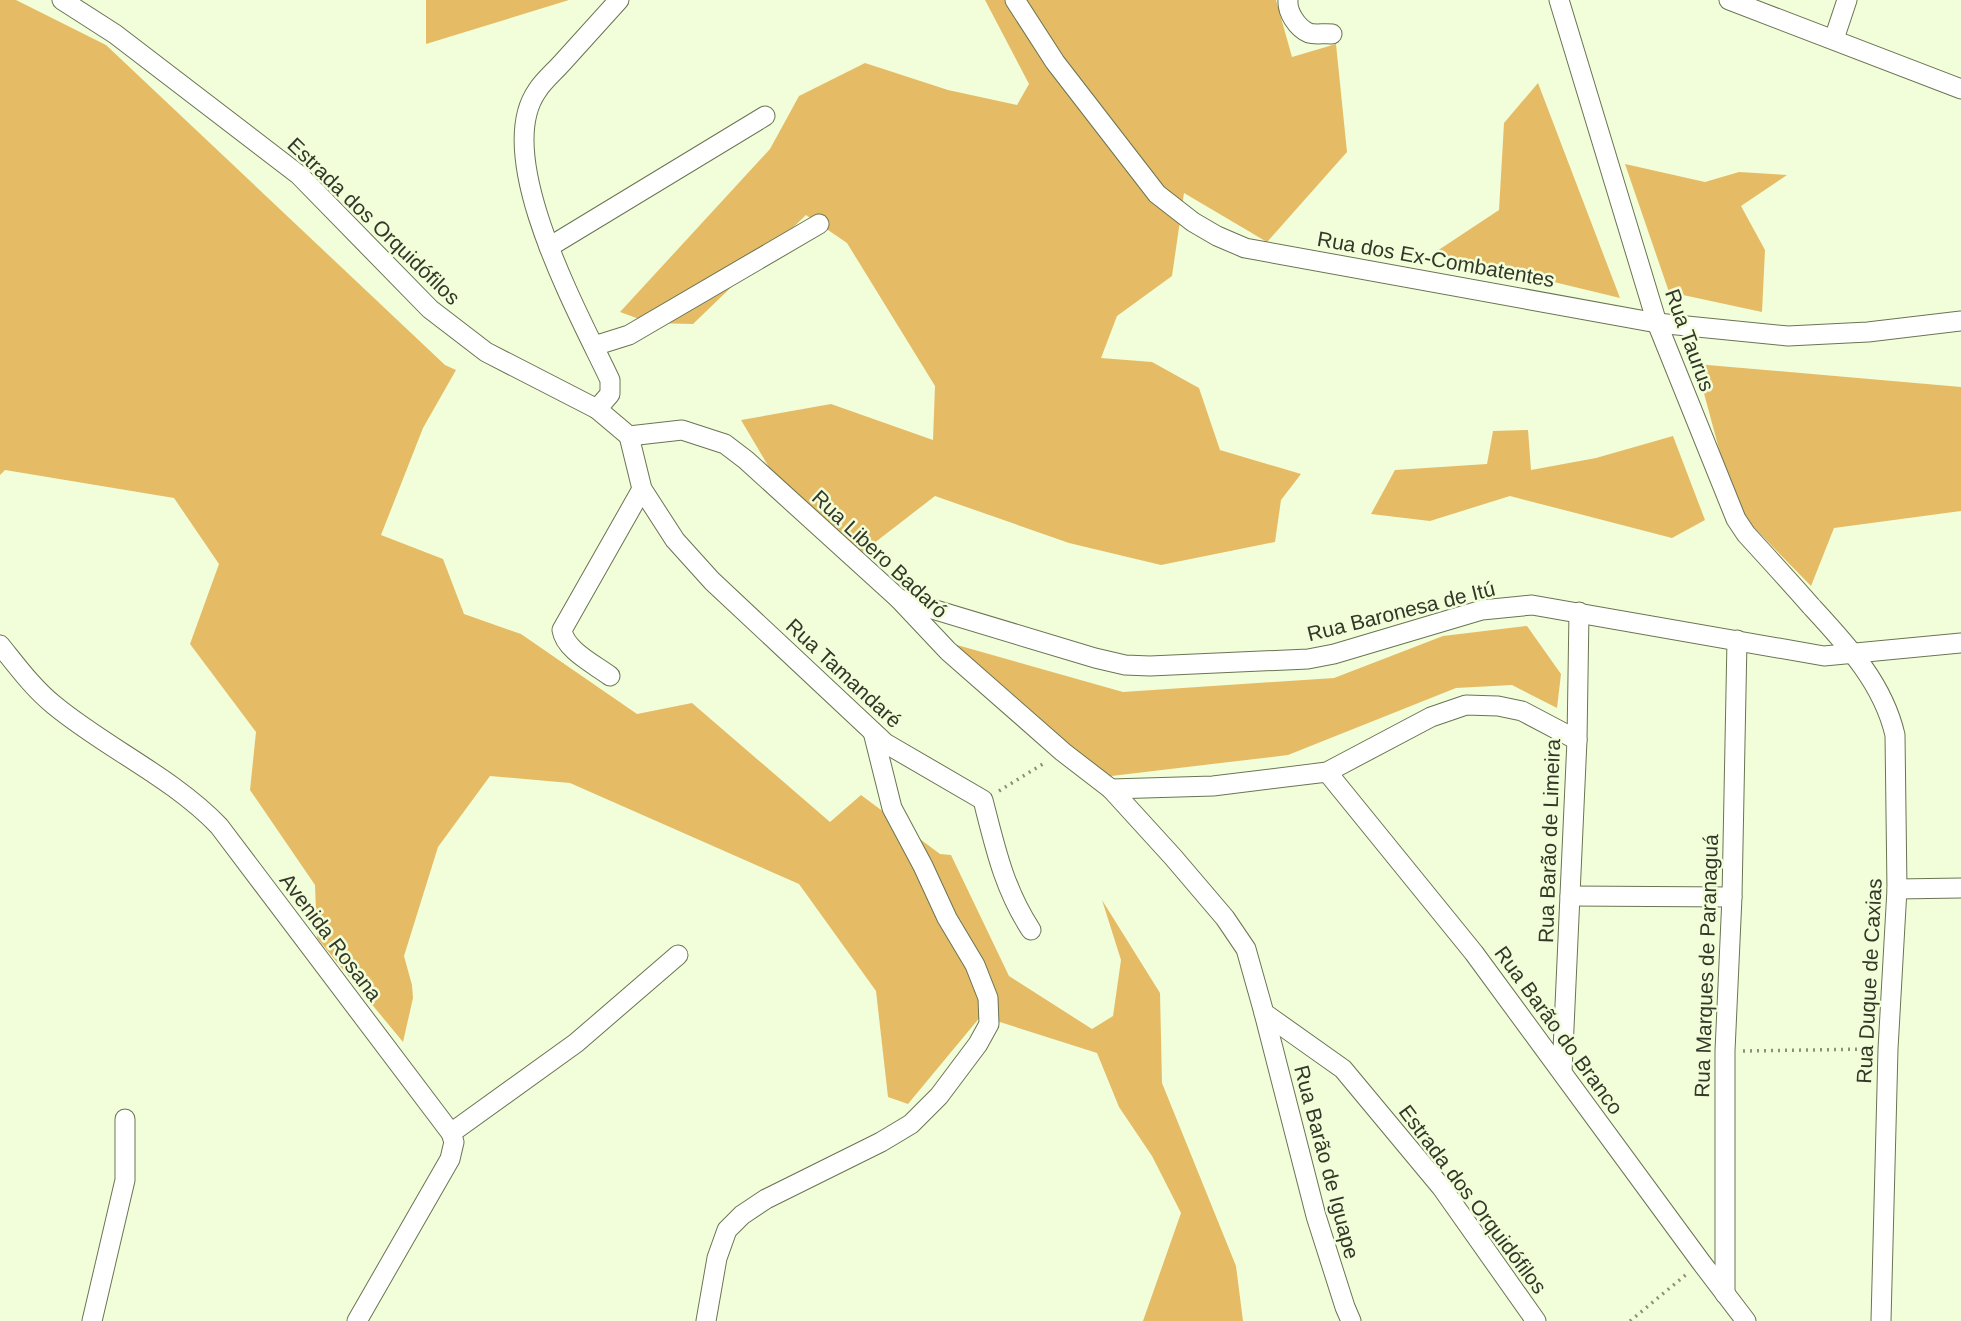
<svg xmlns="http://www.w3.org/2000/svg" width="1961" height="1321" font-family="Helvetica,sans-serif">
  <style>
    .forest { fill: #e5bc65 }
    .lines { fill: none; stroke-linecap: round; stroke-linejoin: round }
    .minor-casing { stroke: #6a7453; stroke-width: 21 }
    .path { stroke: #8a9179; stroke-width: 3.5; stroke-dasharray: 2 5; stroke-linecap: butt }
    .minor { stroke: #fff; stroke-width: 19 }
    .labels { text-anchor: middle; dominant-baseline: central; stroke-width: 5; stroke-linejoin: round; paint-order: stroke }
    .street-label { font-size: 21px; fill: #333729; stroke: #f2fed9 }
  </style>
  <rect width="100%" height="100%" fill="#f2fed9"/>
  <!-- forest -->
  <g class="forest">
    <polygon points="0,0 16,0 106,45 445,365 456,370 423,428 381,535 443,559 464,614 521,634 637,714 692,703 830,822 861,795 940,854 951,855 1009,976 1092,1029 1113,1016 1121,960 1102,900 1160,993 1162,1083 1236,1266 1243,1321 1143,1321 1181,1213 1152,1156 1119,1107 1097,1053 981,1016 908,1104 888,1097 876,991 799,884 570,783 490,776 438,847 404,956 412,985 413,998 403,1042 317,938 315,885 250,790 256,732 190,644 219,564 174,498 5,470 0,475"/>
    <polygon points="426,0 569,0 426,44"/>
    <polygon points="985,0 1276,0 1292,57 1336,44 1347,152 1267,242 1184,193 1172,276 1117,316 1101,358 1152,362 1199,388 1220,450 1301,474 1281,500 1275,542 1161,565 1069,543 935,496 860,554 770,469 741,420 831,404 933,440 935,386 847,243 806,215 693,324 650,323 620,312 770,149 799,96 865,63 948,90 1017,105 1029,84"/>
    <polygon points="1538,83 1620,298 1434,253 1499,210 1504,123"/>
    <polygon points="1625,164 1705,182 1739,172 1787,175 1741,206 1765,250 1762,312 1669,292"/>
    <polygon points="1696,364 1961,387 1961,511 1834,528 1811,586 1735,508"/>
    <polygon points="1528,430 1531,470 1596,458 1673,436 1705,520 1672,538 1510,496 1430,521 1371,514 1395,470 1487,464 1493,431"/>
    <polygon points="1527,626 1561,674 1557,708 1512,685 1456,688 1288,755 1103,777 950,643 1123,692 1334,678 1443,636"/>
  </g>
  <g class="lines">
    <defs>
      <g id="minor">
        <polyline points="62,0 115,34 299,175 430,309 486,352 597,409 629,436 682,430 725,444 746,460 899,599 948,651 1063,752 1111,789 1173,857 1225,918 1246,949 1264,1013 1343,1069 1442,1188 1536,1321"/>
        <polyline points="1015,0 1055,62 1157,194 1193,222 1217,236 1245,248 1657,323 1788,336 1868,332 1961,321"/>
        <path d="M1288 0C1287 12 1297 28 1309 33 1315 35 1325 33 1332 34"/>
        <path d="M1559 0 1657 323 1736 519 1746 534C1768 558 1790 582 1811 606 1847 645 1883 683 1895 735L1897 889 1888 1049 1881 1321"/>
        <polyline points="1729,0 1961,89"/>
        <polyline points="1834,39 1847,0"/>
        <polyline points="549,247 765,116"/>
        <polyline points="594,346 629,335 819,224"/>
        <path d="M597 409 610 394V380C580 316 491 157 537 91 543 81 554 72 562 63 581 42 600 21 619 0"/>
        <path d="M629 436 642 489 675 540 712 581 885 743 983 800C995 847 1004 889 1031 930"/>
        <polyline points="899,599 1095,658 1125,665 1150,666 1308,659 1334,654 1482,610 1532,605 1824,656 1961,643"/>
        <path d="M0 645C17 666 33 688 54 705 106 748 172 777 219 826L451 1133 454 1142 450 1159 357 1321"/>
        <path d="M610 676C594 664 565 650 562 630L642 489"/>
        <polyline points="1327,772 1474,953 1701,1262 1746,1321"/>
        <polyline points="1111,789 1213,786 1327,772 1431,717 1466,705 1498,706 1522,711 1577,740"/>
        <polyline points="1897,889 1961,888"/>
        <polyline points="1570,896 1732,897"/>
        <polyline points="1264,1013 1316,1216 1345,1307 1351,1321"/>
        <polyline points="1562,1072 1577,740 1579,612"/>
        <polyline points="451,1133 576,1043 678,955"/>
        <polyline points="1725,1294 1725,1051 1732,897 1737,640"/>
        <polyline points="92,1321 125,1180 125,1119"/>
        <polyline points="706,1321 717,1258 727,1230 742,1215 766,1199 881,1142 911,1124 939,1096 978,1044 989,1024 988,998 975,965 947,918 923,866 892,808 873,732"/>
      </g>
    </defs>
    <!-- minor casing -->
    <use href="#minor" class="minor-casing"/>
    <!-- path -->
    <g class="path">
      <polyline points="999,791 1046,762"/>
      <polyline points="1743,1051 1872,1049"/>
      <polyline points="1630,1321 1688,1273"/>
    </g>
    <!-- minor -->
    <use href="#minor" class="minor"/>
  </g>
  <g class="labels">
    <!-- street labels -->
    <g class="street-label">
      <text transform="translate(374 221) rotate(44)">Estrada dos Orquidófilos</text>
      <text transform="translate(1436 259) rotate(10)">Rua dos Ex-Combatentes</text>
      <text transform="translate(1690 340) rotate(70)">Rua Taurus</text>
      <text transform="translate(880 554) rotate(43)">Rua Libero Badaró</text>
      <text transform="translate(1401 611) rotate(-14)">Rua Baronesa de Itú</text>
      <text transform="translate(844 673) rotate(43)">Rua Tamandaré</text>
      <text transform="translate(1549 841) rotate(-88)">Rua Barão de Limeira</text>
      <text transform="translate(331 937) rotate(53)">Avenida Rosana</text>
      <text transform="translate(1706 966) rotate(-88)">Rua Marques de Paranaguá</text>
      <text transform="translate(1869 981) rotate(-87)">Rua Duque de Caxias</text>
      <text transform="translate(1559 1030) rotate(54)">Rua Barão do Branco</text>
      <text transform="translate(1327 1162) rotate(75)">Rua Barão de Iguape</text>
      <text transform="translate(1473 1199) rotate(53)">Estrada dos Orquidófilos</text>
    </g>
  </g>
</svg>
